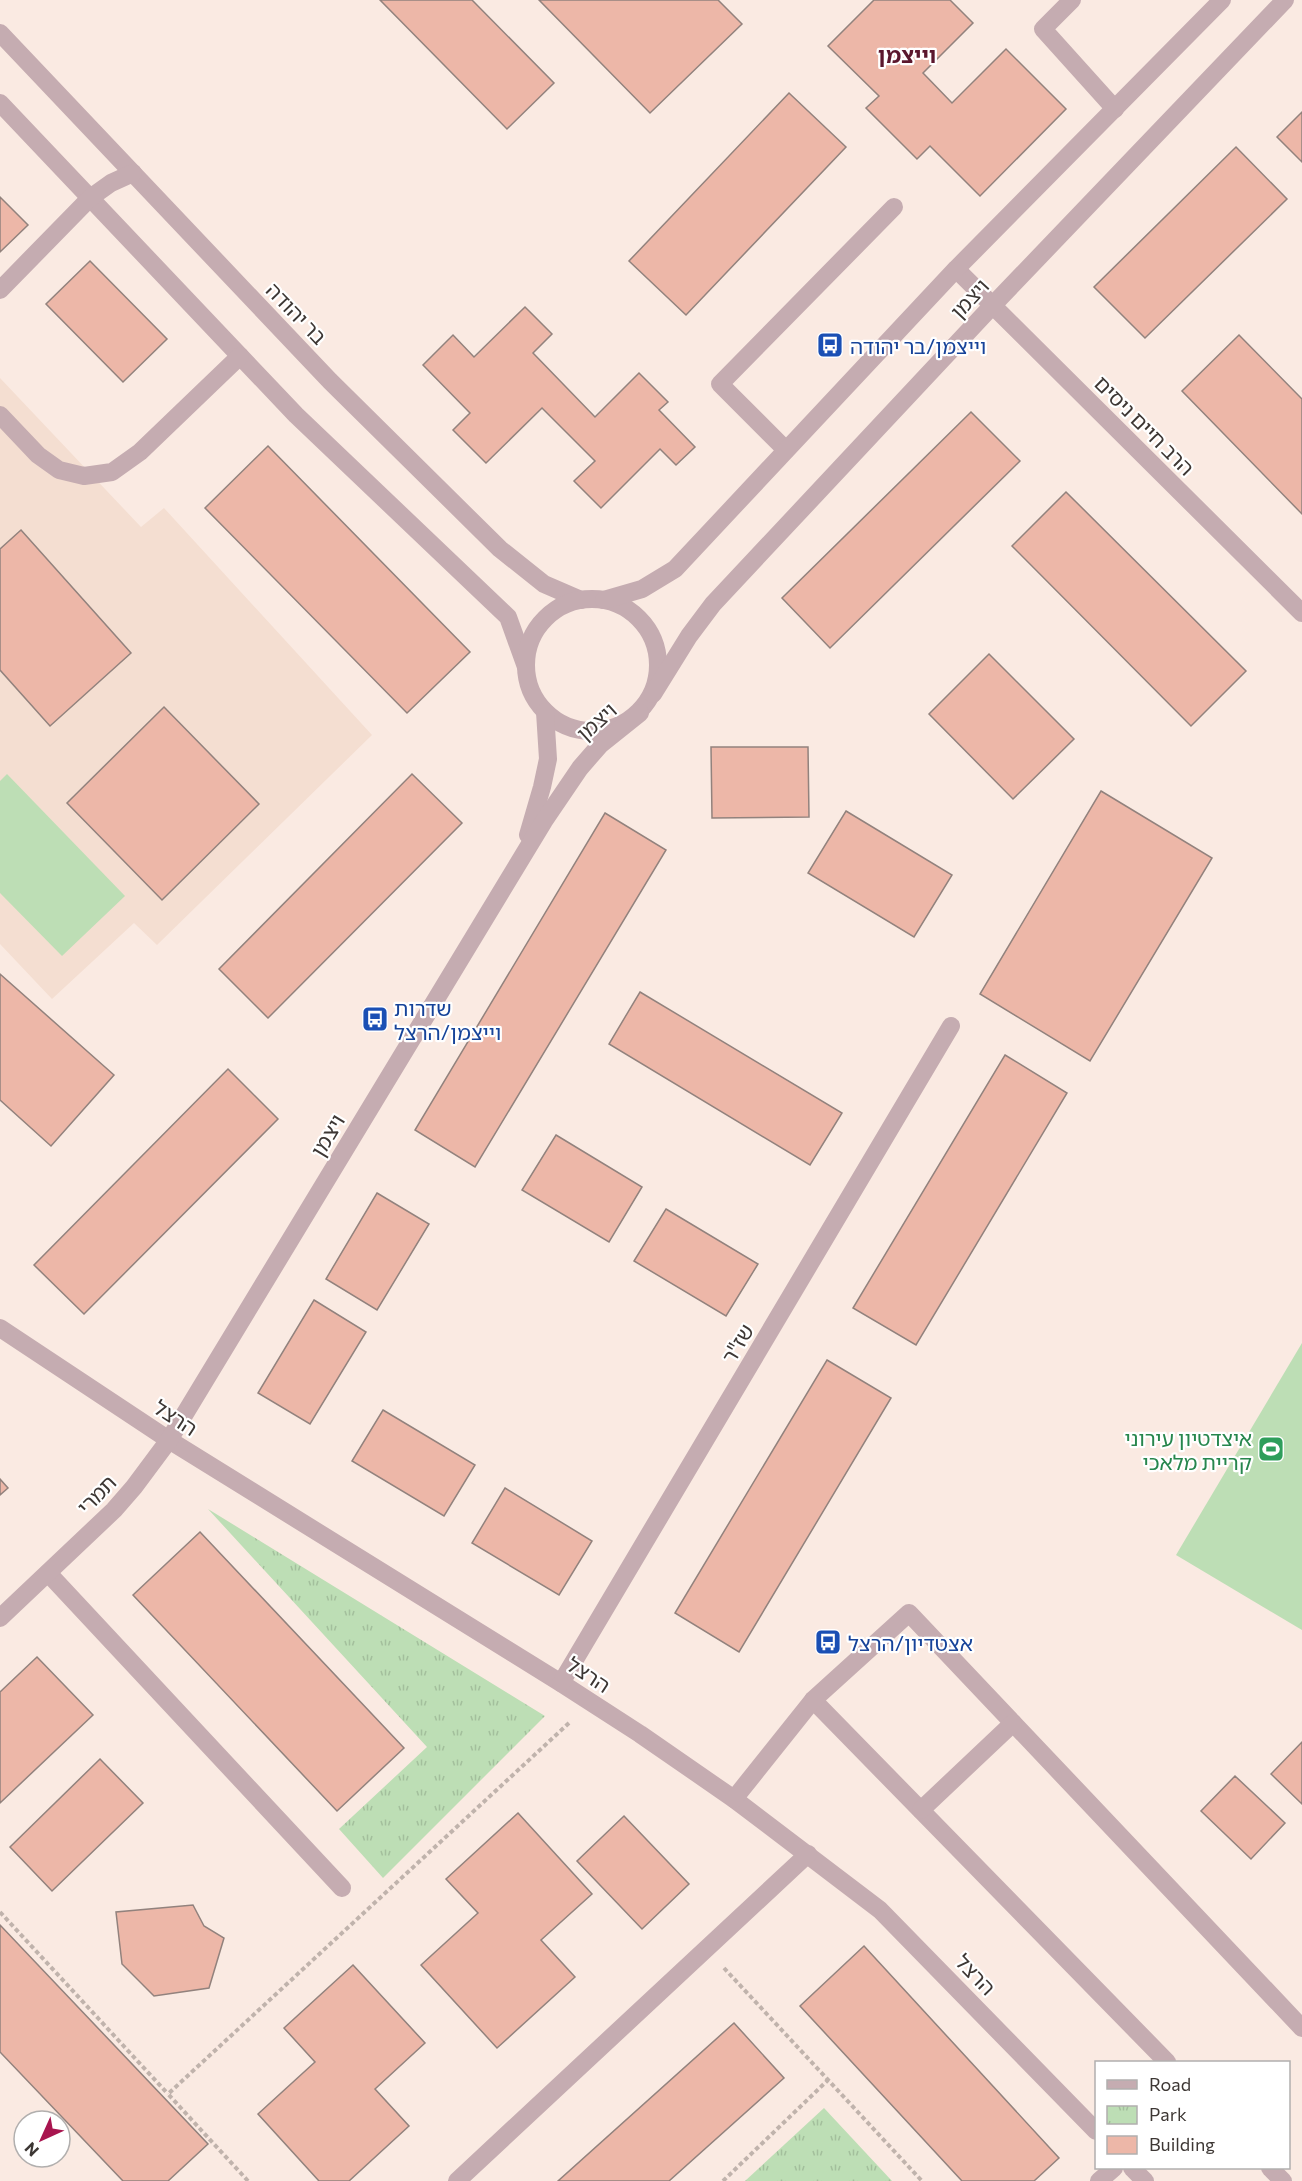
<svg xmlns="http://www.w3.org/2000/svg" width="1302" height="2181" font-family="Commissioner,'Noto Sans Hebrew',sans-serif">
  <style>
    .built { fill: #f4ded1 }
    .park { fill: url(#park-tufts) }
    .pitch { fill: #bddeb5 }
    .building { fill: #edb7a8; stroke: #92827d; stroke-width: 1.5 }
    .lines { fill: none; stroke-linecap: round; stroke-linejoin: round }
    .path { stroke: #c0b3ac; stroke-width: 4; stroke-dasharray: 4.5 3; stroke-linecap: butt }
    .minor { stroke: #c5acb1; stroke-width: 18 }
    .labels { text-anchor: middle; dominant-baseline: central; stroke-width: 4.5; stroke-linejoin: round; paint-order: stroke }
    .street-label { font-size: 21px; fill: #3d3734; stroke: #fff }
    .transit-label { font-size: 21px; fill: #164399; stroke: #fff; text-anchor: start }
    .leisure-label { font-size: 21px; fill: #27864d; stroke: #fff; text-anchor: end }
    .neighbourhood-label { font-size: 22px; font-weight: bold; fill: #5b172d; stroke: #fff }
  </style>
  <defs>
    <pattern id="park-tufts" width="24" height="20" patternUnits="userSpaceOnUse" patternTransform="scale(1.5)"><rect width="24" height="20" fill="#bddeb5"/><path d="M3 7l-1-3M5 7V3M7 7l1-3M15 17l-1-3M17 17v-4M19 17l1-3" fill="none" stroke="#a3bf9c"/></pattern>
  </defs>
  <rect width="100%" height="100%" fill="#faeae2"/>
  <!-- built -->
  <polygon class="built" points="0,378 141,527 164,508 372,735 157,945 134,923 52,999 0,944"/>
  <!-- park -->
  <g class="park">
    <polygon points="208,1509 545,1716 383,1878 339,1829 427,1747"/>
    <polygon points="824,2108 892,2181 745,2181"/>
  </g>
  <!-- pitch -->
  <g class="pitch">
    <polygon points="7,774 125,896 62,956 0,893 0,781"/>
    <polygon points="1302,1343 1302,1630 1176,1555"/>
  </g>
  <!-- building -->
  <g class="building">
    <polygon points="380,0 472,0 554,83 507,129"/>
    <polygon points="539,0 718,0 742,24 650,113"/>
    <polygon points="874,0 950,0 973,23 923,73 952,103 1006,49 1066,109 980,196 930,146 917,159 866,108 879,96 828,46"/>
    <polygon points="789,93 846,147 686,315 629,261"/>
    <polygon points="1302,112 1302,162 1277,137"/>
    <polygon points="1236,147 1287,199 1145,338 1094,287"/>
    <polygon points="0,197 28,225 0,252"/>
    <polygon points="90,261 167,339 123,382 46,304"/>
    <polygon points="525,307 552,334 533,353 595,417 639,373 668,402 659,410 695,447 676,465 660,449 601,508 574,481 595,461 542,408 486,463 453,430 470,413 423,365 453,335 474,357"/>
    <polygon points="1239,335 1302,399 1302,514 1182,391"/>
    <polygon points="971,412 1020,461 830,648 782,598"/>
    <polygon points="268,446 470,652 407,713 205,508"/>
    <polygon points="1066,492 1246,671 1191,726 1012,546"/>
    <polygon points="21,530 131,653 50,726 0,670 0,549"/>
    <polygon points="989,654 1074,739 1013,799 929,714"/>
    <polygon points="164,707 259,804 162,900 67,803"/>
    <polygon points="711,747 808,747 809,817 712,818"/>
    <polygon points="412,774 462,823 268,1018 219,969"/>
    <polygon points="1101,791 1212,858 1090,1061 980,994"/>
    <polygon points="846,811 952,875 914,937 808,873"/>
    <polygon points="605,813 666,850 475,1167 415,1130"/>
    <polygon points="0,974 114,1075 51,1146 0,1100"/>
    <polygon points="640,992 842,1113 810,1165 609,1044"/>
    <polygon points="1005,1055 1067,1093 916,1345 853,1308"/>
    <polygon points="228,1069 278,1119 84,1314 34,1265"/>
    <polygon points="556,1135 642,1187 609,1242 522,1190"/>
    <polygon points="377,1193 429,1224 377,1310 326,1279"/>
    <polygon points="666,1209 758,1264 726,1316 634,1261"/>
    <polygon points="314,1300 366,1332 310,1424 258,1393"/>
    <polygon points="827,1360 891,1398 739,1652 675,1613"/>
    <polygon points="383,1410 475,1465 444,1516 352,1461"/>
    <polygon points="0,1479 8,1488 0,1495"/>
    <polygon points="505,1488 592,1541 559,1595 472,1543"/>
    <polygon points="200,1532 404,1748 337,1811 133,1595"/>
    <polygon points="37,1657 93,1715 0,1803 0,1692"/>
    <polygon points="1302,1742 1302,1804 1271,1774"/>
    <polygon points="100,1759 143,1803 52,1891 10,1847"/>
    <polygon points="1235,1776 1285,1823 1251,1859 1201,1811"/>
    <polygon points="518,1813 592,1894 541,1940 575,1977 497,2048 421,1965 478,1913 446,1879"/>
    <polygon points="624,1816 689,1884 642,1929 577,1861"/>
    <polygon points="193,1905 204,1926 224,1938 209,1988 154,1996 122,1964 116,1912"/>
    <polygon points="0,1925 208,2144 168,2181 123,2181 0,2052"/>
    <polygon points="864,1946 1059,2158 1034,2181 962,2181 800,2006"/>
    <polygon points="353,1965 425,2043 375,2089 409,2126 349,2181 319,2181 258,2114 315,2062 284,2028"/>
    <polygon points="734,2023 784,2078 669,2181 558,2181"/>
  </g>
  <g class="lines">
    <!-- path -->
    <g class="path">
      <polyline points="0,1912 168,2094"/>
      <polyline points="724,1968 922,2181"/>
      <polyline points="248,2181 168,2094 569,1723"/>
      <polyline points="723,2181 828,2080"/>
    </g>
    <!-- minor -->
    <g class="minor">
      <polyline points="1072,0 1043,29 1115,109"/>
      <polyline points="0,33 330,381 500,549 544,584 581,600"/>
      <polyline points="0,103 296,415 508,617 526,667"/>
      <polyline points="956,269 1302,613"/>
      <polyline points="0,290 90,198 111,183 133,173"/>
      <polyline points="0,415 38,455 59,470 84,476 112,472 140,452 240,356"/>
      <polyline points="786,450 720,384 894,207"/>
      <circle cx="592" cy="665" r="66"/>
      <polyline points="604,600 642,589 675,569 956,269 1222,0"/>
      <polyline points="653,694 689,636 713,604 993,305 1285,0"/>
      <polyline points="528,835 542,787 548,759 545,712"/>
      <polyline points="0,1328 169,1440 561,1683 640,1734 734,1799 880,1910 1096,2131"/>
      <polyline points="48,1573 342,1888"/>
      <polyline points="0,1618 114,1510 134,1487 169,1440 544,821 580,768 600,745 640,713"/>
      <polyline points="561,1683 951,1026"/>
      <polyline points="813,1700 1167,2062"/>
      <polyline points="734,1799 813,1700 909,1613 1302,2028"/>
      <polyline points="921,1810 1013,1723"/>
      <polyline points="1132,2168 1145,2181"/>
      <polyline points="1270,2168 1283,2181"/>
      <polyline points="457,2181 808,1854"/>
      <polyline points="1099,2181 1114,2168"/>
    </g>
  </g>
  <!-- icons -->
  <defs>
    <symbol id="bus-square" viewBox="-11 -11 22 22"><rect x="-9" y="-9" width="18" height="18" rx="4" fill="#1a4fb4" stroke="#fff"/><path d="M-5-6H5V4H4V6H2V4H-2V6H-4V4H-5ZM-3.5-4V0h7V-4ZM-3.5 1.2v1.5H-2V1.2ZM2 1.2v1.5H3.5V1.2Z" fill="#fff"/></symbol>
    <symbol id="stadium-square" viewBox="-11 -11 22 22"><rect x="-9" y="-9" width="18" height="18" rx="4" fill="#2e9e5b" stroke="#fff"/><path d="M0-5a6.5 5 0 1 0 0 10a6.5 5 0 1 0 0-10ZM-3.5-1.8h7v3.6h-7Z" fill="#fff"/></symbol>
  </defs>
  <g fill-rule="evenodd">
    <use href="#bus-square" x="815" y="330" width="30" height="30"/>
    <use href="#bus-square" x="360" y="1004" width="30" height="30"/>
    <use href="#stadium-square" x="1256" y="1434" width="30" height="30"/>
    <use href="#bus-square" x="813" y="1627" width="30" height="30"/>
  </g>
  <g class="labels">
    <!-- street labels -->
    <g class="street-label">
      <text transform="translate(969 298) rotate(-47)">ויצמן</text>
      <text transform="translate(297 313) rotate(46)">בר יהודה</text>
      <text transform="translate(1145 425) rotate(45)">הרב חיים ניסים</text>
      <text transform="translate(596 721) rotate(-42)">ויצמן</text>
      <text transform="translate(327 1135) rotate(-59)">ויצמן</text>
      <text transform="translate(737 1343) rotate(-59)">שז"ר</text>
      <text transform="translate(176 1417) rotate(33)">הרצל</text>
      <text transform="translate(96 1494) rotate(-46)">תמרי</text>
      <text transform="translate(589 1674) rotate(33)">הרצל</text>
      <text transform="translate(976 1974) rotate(46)">הרצל</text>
    </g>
    <!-- transit labels -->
    <g class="transit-label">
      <text x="850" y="345">וייצמן/בר יהודה</text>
      <text x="394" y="1007">שדרות<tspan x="394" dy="24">וייצמן/הרצל</tspan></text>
      <text x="848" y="1642">אצטדיון/הרצל</text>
    </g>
    <!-- leisure labels -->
    <g class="leisure-label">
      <text x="1252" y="1437">איצדטיון עירוני<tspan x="1252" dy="24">קריית מלאכי</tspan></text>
    </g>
    <!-- neighbourhood labels -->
    <g class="neighbourhood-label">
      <text x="907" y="54">וייצמן</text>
    </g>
  </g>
  <!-- legend -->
  <rect x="1095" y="2061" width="195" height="108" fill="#ffffff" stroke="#b1afae" stroke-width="1.5"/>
  <rect x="1107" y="2080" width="30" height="9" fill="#c5acb1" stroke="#b1afae" stroke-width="1.5"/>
  <text x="1149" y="2091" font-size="18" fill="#3d3734">Road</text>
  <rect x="1107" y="2106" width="30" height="18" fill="url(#park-tufts)" stroke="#b1afae" stroke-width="1.5"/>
  <text x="1149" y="2121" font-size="18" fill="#3d3734">Park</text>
  <rect x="1107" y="2136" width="30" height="18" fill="#edb7a8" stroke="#b1afae" stroke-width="1.5"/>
  <text x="1149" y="2151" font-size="18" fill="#3d3734">Building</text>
  <!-- north arrow -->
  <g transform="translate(42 2139) rotate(225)"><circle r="28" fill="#ffffff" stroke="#b1afae" stroke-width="1.5"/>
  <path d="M0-4.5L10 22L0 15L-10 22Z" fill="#a8154f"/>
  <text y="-9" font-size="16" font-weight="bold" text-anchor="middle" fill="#3d3734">N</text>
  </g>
</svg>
